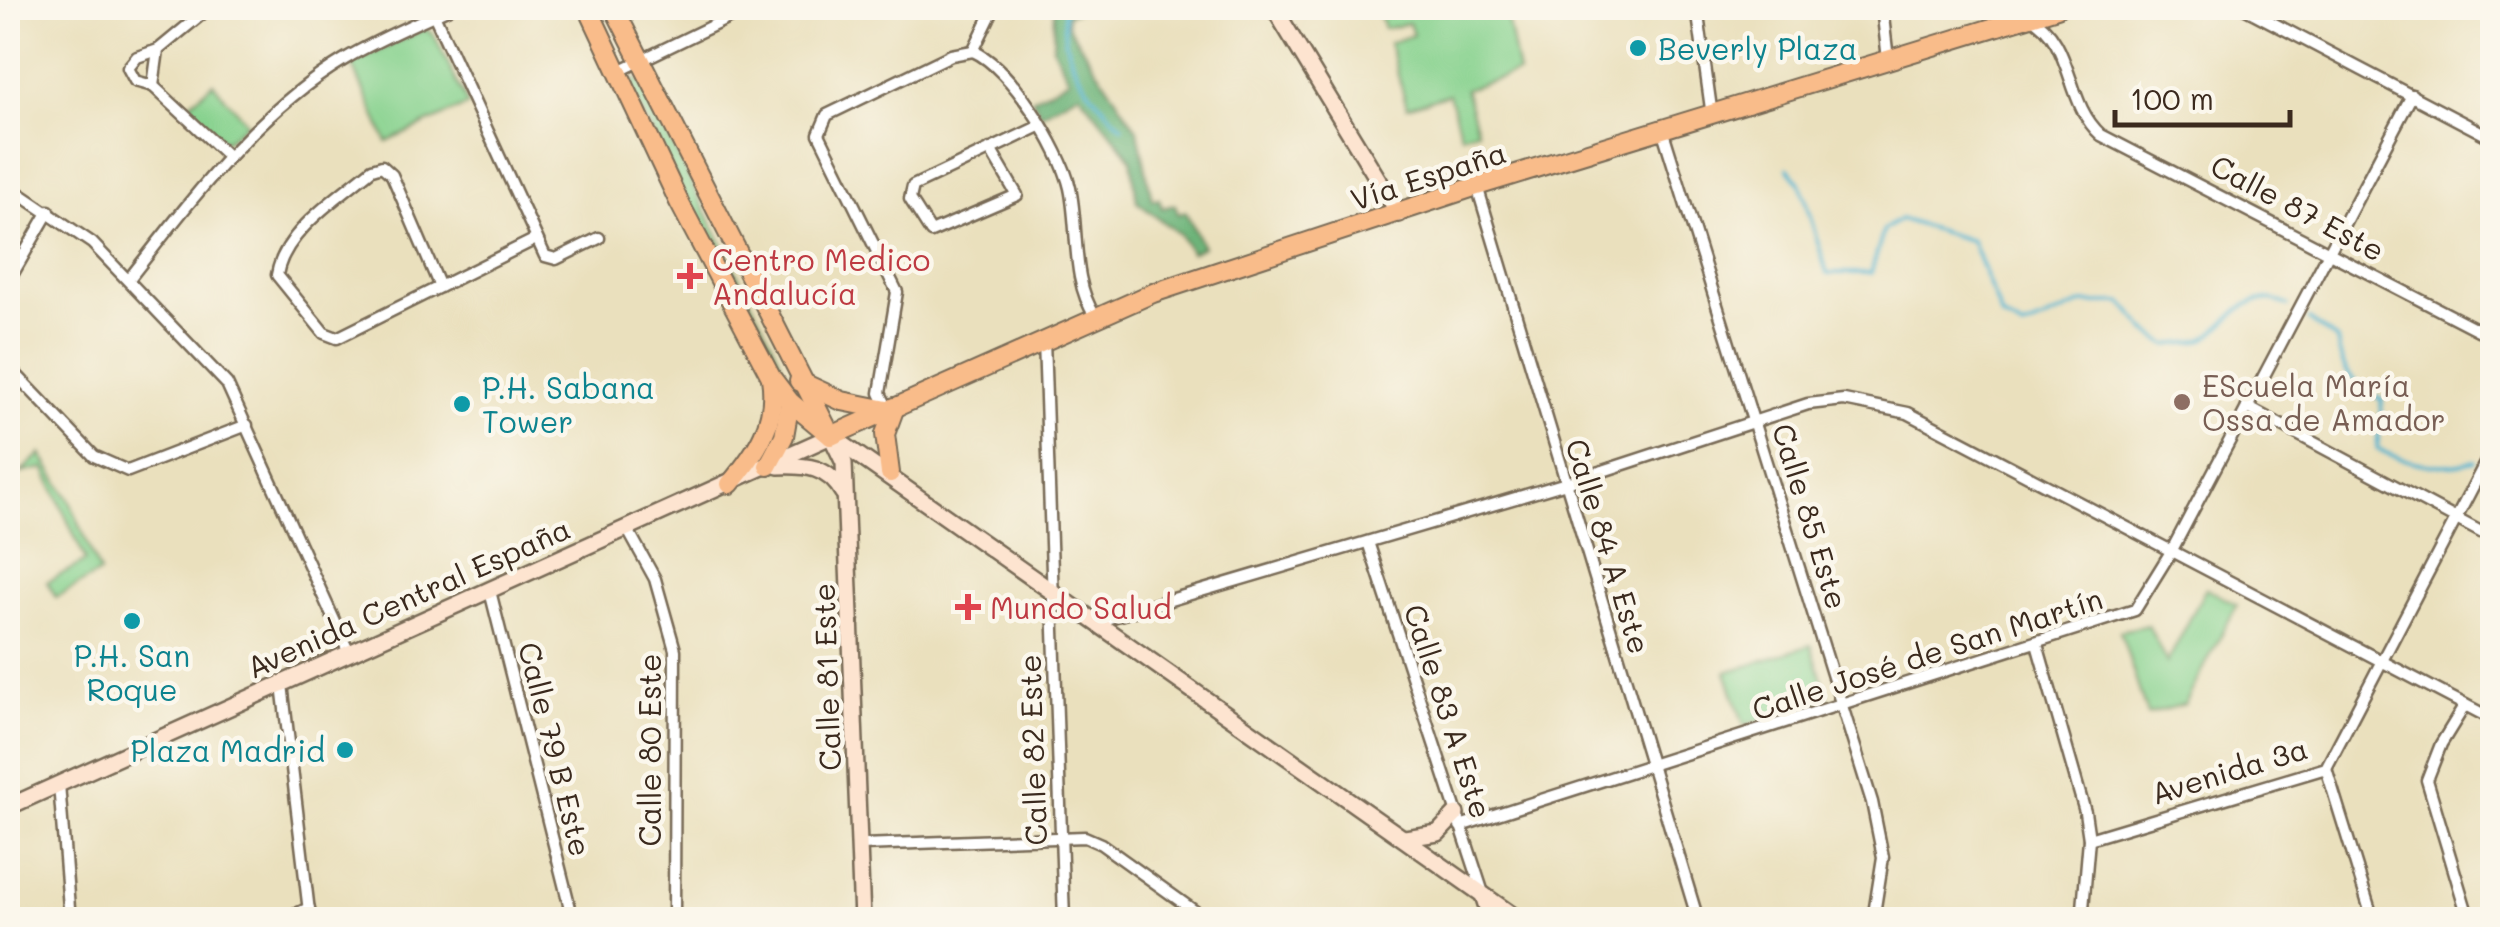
<svg xmlns="http://www.w3.org/2000/svg" width="2500" height="927" font-family="Mali,sans-serif">
  <style>
    .green { fill: #87d28e; stroke: #617e56; stroke-width: 2.5 }
    .forest { fill: #6db479; stroke: #546f4c; stroke-width: 2.5 }
    .lines { fill: none; stroke-linecap: round; stroke-linejoin: round }
    .stream { stroke: #4fb3ce; stroke-width: 4 }
    .street-casing { stroke: #786a56; stroke-width: 15 }
    .secondary-casing { stroke: #786a56; stroke-width: 20 }
    .primary-casing { stroke: #786a56; stroke-width: 22 }
    .street { stroke: #fff; stroke-width: 10 }
    .secondary { stroke: #fde4d0; stroke-width: 15 }
    .primary { stroke: #f9bc8a; stroke-width: 18 }
    .culture-dot { fill: #0f9aa8; stroke: #fbf7ec; stroke-width: 4 }
    .health-dot { fill: #e0444e; stroke: #fbf7ec; stroke-width: 4 }
    .education-dot { fill: #8d6e63; stroke: #fbf7ec; stroke-width: 4 }
    .labels { text-anchor: middle; dominant-baseline: central; stroke-width: 9; stroke-linejoin: round; paint-order: stroke }
    .culture-label { font-size: 30px; fill: #0d838f; stroke: #fbf7ec; text-anchor: start }
    .street-label { font-size: 30px; fill: #3b2a1e; stroke: #fbf7ec }
    .health-label { font-size: 30px; fill: #be3a42; stroke: #fbf7ec; text-anchor: start }
    .education-label { font-size: 30px; fill: #785e54; stroke: #fbf7ec; text-anchor: start }
  </style>
  <rect width="100%" height="100%" fill="#fbf7ec"/>
  <filter id="ink" filterUnits="userSpaceOnUse"><feTurbulence type="fractalNoise" baseFrequency=".01" numOctaves="2"/><feDisplacementMap in="SourceGraphic" scale="20" xChannelSelector="R" yChannelSelector="G"/><feConvolveMatrix kernelMatrix="1 2 1 2 8 2 1 2 1" color-interpolation-filters="sRGB"/></filter>
  <filter id="wash" filterUnits="userSpaceOnUse"><feTurbulence type="fractalNoise" baseFrequency=".0048" numOctaves="4" result="noise"/><feDisplacementMap in="SourceGraphic" scale="40" xChannelSelector="R" yChannelSelector="G"/><feGaussianBlur stdDeviation="2.25" result="paint"/><feColorMatrix in="noise" values="0 0 0 0 0 0 0 0 0 0 0 0 0 0 0 0 0 1.4 0 .05"/><feComposite in="paint" operator="in"/></filter>
  <g filter="url(#wash)">
    <rect width="100%" height="100%" fill="#eae0bd"/>
    <!-- green -->
    <g class="green">
      <polygon points="1378,8 1505,8 1518,73 1465,89 1477,130 1461,135 1449,94 1407,107 1389,43 1413,35 1409,23 1384,29"/>
      <polygon points="424,29 433,33 468,105 387,142 352,64"/>
      <polygon points="635,79 640,81 780,359 781,376 776,375 629,86"/>
      <polygon points="213,83 247,123 225,142 186,107"/>
      <polygon points="41,454 69,499 100,573 56,597 47,582 86,561 44,468 20,473"/>
      <polygon points="2206,588 2237,605 2185,704 2147,715 2120,631 2148,625 2167,663"/>
      <polygon points="1811,645 1828,698 1744,725 1726,672"/>
    </g>
    <!-- forest -->
    <polygon class="forest" points="1054,8 1091,8 1068,14 1067,25 1138,131 1152,200 1159,199 1162,208 1175,205 1178,214 1186,212 1203,247 1191,253 1179,234 1137,202 1131,158 1079,93 1041,114 1032,99 1069,79 1053,48"/>
    <g class="lines">
      <!-- stream -->
      <g class="stream">
        <path d="M1065 8C1057 56 1089 95 1123 127"/>
        <path d="M1788 168 1800 183 1827 273H1871L1884 230 1900 219 1972 241 2002 317 2023 329 2083 303H2123L2147 331 2167 345C2178 343 2197 344 2206 338 2237 318 2244 288 2288 305"/>
        <path d="M2309 320 2337 340C2341 374 2354 383 2382 400L2377 449C2409 464 2439 470 2474 461"/>
      </g>
    </g>
  </g>
  <g filter="url(#ink)">
    <g class="lines">
      <defs>
        <g id="street">
          <polyline points="209,8 158,50 153,86 228,156"/>
          <polyline points="431,8 545,256 556,259 599,238"/>
          <polyline points="1697,8 1712,116"/>
          <polyline points="1882,8 1888,59"/>
          <path d="M2027 8 2029 16C2075 42 2064 102 2101 135L2492 337"/>
          <polyline points="2244,8 2492,138"/>
          <polyline points="8,17 14,8"/>
          <path d="M973 51C1010 67 1061 148 1070 188 1079 230 1071 280 1095 316"/>
          <polyline points="973,51 994,8"/>
          <polyline points="617,72 749,8"/>
          <polyline points="153,86 135,81 128,68 137,57 158,50"/>
          <polyline points="1663,132 1872,802 1883,857 1873,920"/>
          <polyline points="990,149 1017,195 931,232 910,199 913,186 1040,126"/>
          <polyline points="8,186 92,243 227,384 349,653"/>
          <polyline points="1477,186 1698,920"/>
          <path d="M129 279C192 199 256 112 345 59 378 39 415 24 449 8"/>
          <polyline points="8,282 49,211"/>
          <path d="M440 287 392 175 382 166 372 169C339 197 284 231 277 275L324 333 337 338 536 239"/>
          <polyline points="1044,340 1064,920"/>
          <polyline points="8,366 94,456 128,471 247,425"/>
          <polyline points="2247,407 2492,538"/>
          <polyline points="888,409 880,393 897,292 819,134 827,115 951,55 973,51"/>
          <polyline points="628,530 655,579 675,650 674,920"/>
          <polyline points="1368,542 1483,893"/>
          <polyline points="490,591 573,920"/>
          <polyline points="1099,621 1563,484 1808,404 1844,400 1908,413 2492,719"/>
          <polyline points="2037,644 2085,812 2089,839 2082,920"/>
          <polyline points="282,684 310,920"/>
          <polyline points="2465,705 2441,744 2427,780 2469,920"/>
          <polyline points="2326,768 2373,920"/>
          <polyline points="59,784 70,920"/>
          <polyline points="1460,826 2135,610 2172,550 2412,95"/>
          <polyline points="2089,839 2326,768 2492,450"/>
          <polyline points="861,845 1085,837 1101,844 1207,920"/>
          <polyline points="283,920 309,908"/>
        </g>
        <g id="secondary">
          <polyline points="1274,8 1399,214"/>
          <polyline points="831,436 1519,920"/>
          <polyline points="831,436 844,463 862,920"/>
          <path d="M778 466C806 465 828 466 843 493"/>
          <polyline points="8,807 831,436"/>
          <polyline points="1405,838 1438,833 1456,814"/>
          <polyline points="1483,895 1491,920"/>
        </g>
        <g id="primary">
          <polyline points="588,8 679,202 771,377 790,402 831,436"/>
          <polyline points="614,8 826,426"/>
          <polyline points="799,381 842,401 887,410"/>
          <polyline points="831,436 1153,293 1477,186 2057,8"/>
          <polyline points="768,466 784,436 790,402"/>
          <polyline points="890,473 885,434 895,407"/>
          <path d="M730 484C757 452 778 421 771 378"/>
        </g>
      </defs>
      <!-- street casing -->
      <use href="#street" class="street-casing"/>
      <!-- secondary casing -->
      <use href="#secondary" class="secondary-casing"/>
      <!-- primary casing -->
      <use href="#primary" class="primary-casing"/>
      <!-- street -->
      <use href="#street" class="street"/>
      <!-- secondary -->
      <use href="#secondary" class="secondary"/>
      <!-- primary -->
      <use href="#primary" class="primary"/>
    </g>
  </g>
  <!-- markers -->
  <g class="culture-dot">
    <circle cx="1638" cy="48" r="10"/>
    <circle cx="462" cy="404" r="10"/>
    <circle cx="132" cy="621" r="10"/>
    <circle cx="345" cy="750" r="10"/>
  </g>
  <g class="health-dot">
    <path d="M685 261h10v10h10v10h-10v10h-10v-10h-10v-10h10z"/>
    <path d="M963 592h10v10h10v10h-10v10h-10v-10h-10v-10h10z"/>
  </g>
  <circle class="education-dot" cx="2182" cy="402" r="10"/>
  <g class="labels">
    <!-- culture labels -->
    <g class="culture-label">
      <text x="1658" y="48">Beverly Plaza</text>
      <text x="482" y="387">P.H. Sabana<tspan x="482" dy="34">Tower</tspan></text>
      <text x="132" y="655" text-anchor="middle">P.H. San<tspan x="132" dy="34">Roque</tspan></text>
      <text x="325" y="750" text-anchor="end">Plaza Madrid</text>
    </g>
    <!-- street labels -->
    <g class="street-label">
      <text transform="translate(1428 175) rotate(-18)">Vía España</text>
      <text transform="translate(2298 207) rotate(28)">Calle 87 Este</text>
      <text transform="translate(1811 516) rotate(73)">Calle 85 Este</text>
      <text transform="translate(1609 546) rotate(73)">Calle 84 A Este</text>
      <text transform="translate(408 597) rotate(-24)">Avenida Central España</text>
      <text transform="translate(1927 653) rotate(-18)">Calle José de San Martín</text>
      <text transform="translate(826 677) rotate(-92)">Calle 81 Este</text>
      <text transform="translate(1449 711) rotate(72)">Calle 83 A Este</text>
      <text transform="translate(556 749) rotate(76)">Calle 79 B Este</text>
      <text transform="translate(649 750) rotate(-90)">Calle 80 Este</text>
      <text transform="translate(1032 750) rotate(-92)">Calle 82 Este</text>
      <text transform="translate(2229 770) rotate(-17)">Avenida 3a</text>
    </g>
    <!-- health labels -->
    <g class="health-label">
      <text x="712" y="259">Centro Medico<tspan x="712" dy="34">Andalucía</tspan></text>
      <text x="990" y="607">Mundo Salud</text>
    </g>
    <!-- education labels -->
    <g class="education-label">
      <text x="2202" y="385">EScuela María<tspan x="2202" dy="34">Ossa de Amador</tspan></text>
    </g>
  </g>
  <!-- margin -->
  <rect width="2500" height="927" fill="none" stroke="#fbf7ec" stroke-width="40"/>
  <!-- scale -->
  <path d="M2115 110v15h175v-15" fill="none" stroke="#3b2a1e" stroke-width="5"/>
  <text x="2130" y="110" font-size="30" fill="#3b2a1e" stroke="#fbf7ec" stroke-width="8" paint-order="stroke">100 m</text>
</svg>
